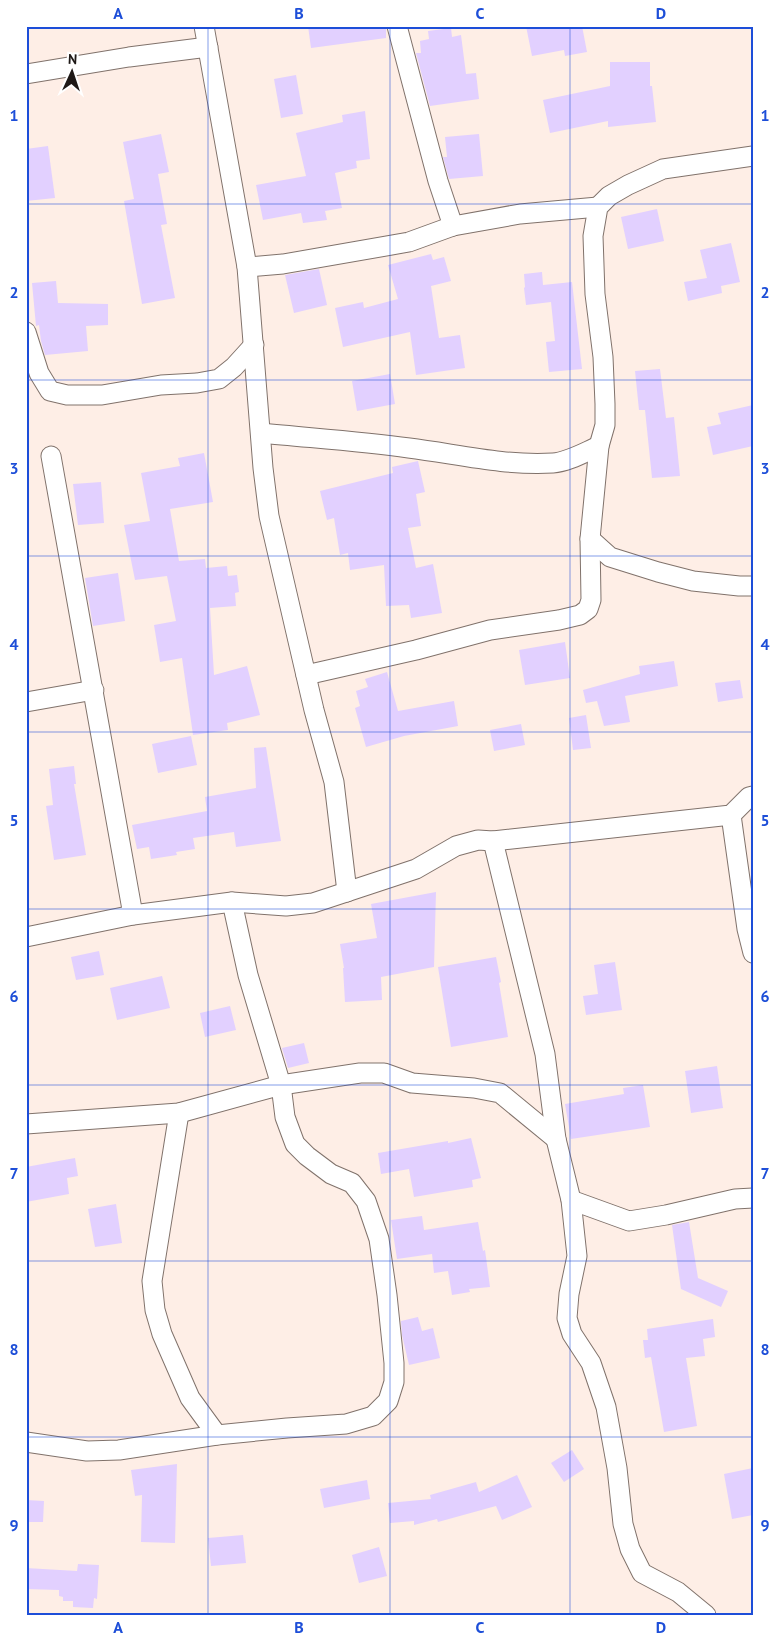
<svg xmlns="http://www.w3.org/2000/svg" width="779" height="1641" font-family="'PT Sans',sans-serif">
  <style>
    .building { fill: #e2d0ff }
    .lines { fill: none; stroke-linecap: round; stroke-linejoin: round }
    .minor-casing { stroke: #80726b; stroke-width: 21 }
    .minor { stroke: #fff; stroke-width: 19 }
    .grid { fill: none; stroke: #1d4ed8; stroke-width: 1; stroke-opacity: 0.55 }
    .neatline { fill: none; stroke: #1d4ed8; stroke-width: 2 }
    .grid-label { font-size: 16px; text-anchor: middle; font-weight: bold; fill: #1d4ed8 }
  </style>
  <rect width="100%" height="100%" fill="#feeee6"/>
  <!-- building -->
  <g class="building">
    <polygon points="308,26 386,26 386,38 311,48"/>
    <polygon points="526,26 582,26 587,52 565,56 564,50 532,56"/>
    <polygon points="451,28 452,37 461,35 466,74 476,73 479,99 430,106 416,53 421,53 420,41 429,39 428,31"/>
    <polygon points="610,62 650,62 650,86 652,86 656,122 608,127 608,121 550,133 543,100 610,86"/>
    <polygon points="296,75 303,114 281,118 274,79"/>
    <polygon points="365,111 370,159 356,161 357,168 335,173 342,208 325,211 327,220 303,223 301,213 263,220 256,185 306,176 296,133 343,122 342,115"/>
    <polygon points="161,134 169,172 158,174 167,224 161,225 175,298 142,304 124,201 134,199 123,142"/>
    <polygon points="479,134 483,176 449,179 443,157 447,157 445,137"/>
    <polygon points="48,146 55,198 26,201 26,149"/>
    <polygon points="657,209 664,241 628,249 621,217"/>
    <polygon points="731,243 740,282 721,286 722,293 688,301 684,282 707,278 700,250"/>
    <polygon points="431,254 433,260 444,257 451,281 431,286 439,338 460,335 465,368 416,375 410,332 343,347 335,308 363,302 364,308 398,299 388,265"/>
    <polygon points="319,269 327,305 294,313 285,275"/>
    <polygon points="542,272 543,285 572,282 582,369 549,372 546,342 555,341 551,302 526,305 524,288 525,287 524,274"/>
    <polygon points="56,281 58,303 108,304 108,325 86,326 88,351 45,355 41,341 39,325 36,326 32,283"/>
    <polygon points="660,369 666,418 674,417 680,476 652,478 645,410 639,410 635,371"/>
    <polygon points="390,374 395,404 357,411 352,381"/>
    <polygon points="753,405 753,446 713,455 707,427 721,424 718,413"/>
    <polygon points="204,453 213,502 170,509 179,561 205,559 206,568 227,566 228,576 237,575 239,592 235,593 236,606 210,608 214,675 247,666 260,715 227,723 228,730 193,735 182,658 160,662 154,625 176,621 167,576 135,580 124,525 150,521 141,473 180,466 178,458"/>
    <polygon points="418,461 425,492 416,494 421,526 408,528 416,568 433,564 442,613 411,618 409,605 386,606 384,565 350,570 348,553 340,555 334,518 327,520 320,491 393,473 392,467"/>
    <polygon points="101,482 104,523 78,525 73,484"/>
    <polygon points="118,573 125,621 93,626 85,578"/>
    <polygon points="565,642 570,678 525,685 519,650"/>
    <polygon points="674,661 678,686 625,696 630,722 604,726 597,701 586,703 583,690 640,674 639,666"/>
    <polygon points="387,672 398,711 454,701 458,726 404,736 366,747 355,708 360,706 356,691 368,687 365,679"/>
    <polygon points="740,680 743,698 718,702 715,683"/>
    <polygon points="586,715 591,748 573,750 569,718"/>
    <polygon points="521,724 525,745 494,751 490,730"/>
    <polygon points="191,736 197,765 158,773 152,744"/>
    <polygon points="266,747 281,841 236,847 234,832 193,838 195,849 176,852 177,855 151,859 149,847 137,849 132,825 207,811 205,797 256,788 254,748"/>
    <polygon points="74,766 76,784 74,784 86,855 54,860 46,806 53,805 49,769"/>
    <polygon points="436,892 434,967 381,977 382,1000 345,1002 343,968 344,968 340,944 377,938 371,904"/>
    <polygon points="99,951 104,975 76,980 71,957"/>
    <polygon points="496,957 501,982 499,983 508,1037 451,1047 438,967"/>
    <polygon points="615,962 622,1010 586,1015 583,996 598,994 594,965"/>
    <polygon points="162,976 170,1008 117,1020 110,988"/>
    <polygon points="230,1006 236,1030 205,1037 200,1013"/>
    <polygon points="304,1043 309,1063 288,1068 282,1048"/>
    <polygon points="717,1066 723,1108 691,1113 685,1071"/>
    <polygon points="643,1085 650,1127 571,1139 565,1104 624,1094 623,1088"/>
    <polygon points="471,1138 481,1178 472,1180 473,1187 414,1197 409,1169 381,1174 378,1153 448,1141 448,1143"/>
    <polygon points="75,1158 78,1176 67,1178 69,1194 26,1202 26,1167"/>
    <polygon points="116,1204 122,1243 95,1247 88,1209"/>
    <polygon points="422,1216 424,1230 478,1222 483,1251 485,1250 490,1287 469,1289 470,1292 452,1295 448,1271 434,1273 432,1254 397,1259 391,1220"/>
    <polygon points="689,1222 698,1278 728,1291 721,1307 681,1289 672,1225"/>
    <polygon points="418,1317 422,1331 433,1328 440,1358 409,1365 402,1335 401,1321"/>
    <polygon points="713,1319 715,1337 703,1339 705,1356 686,1358 697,1426 664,1432 651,1357 645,1358 643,1340 648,1340 647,1329"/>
    <polygon points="572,1450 584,1469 564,1482 551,1463"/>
    <polygon points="177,1464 175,1543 141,1542 142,1495 135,1496 131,1470"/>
    <polygon points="753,1468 753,1515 732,1519 724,1474"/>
    <polygon points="517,1475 532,1507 502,1520 496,1506 438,1522 437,1519 414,1525 414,1521 390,1523 388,1503 431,1499 430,1495 476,1482 479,1492"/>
    <polygon points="367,1480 370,1499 324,1508 320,1489"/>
    <polygon points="26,1500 44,1501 43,1522 26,1522"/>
    <polygon points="243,1535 246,1563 211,1566 208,1538"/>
    <polygon points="379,1547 387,1576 359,1583 352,1555"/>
    <polygon points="78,1564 99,1565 97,1599 94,1598 93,1608 73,1607 73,1601 63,1601 63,1597 59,1596 59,1590 26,1589 26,1568 77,1571"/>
  </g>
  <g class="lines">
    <defs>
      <g id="minor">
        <polyline points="204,26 247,267 263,468 269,516 314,710 334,782 347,892"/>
        <polyline points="397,26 438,181 453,226"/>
        <polyline points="26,74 129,57 208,47"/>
        <polyline points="247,267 283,264 409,242 453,226 520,214 598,207"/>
        <polyline points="26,332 39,373 50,391 67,395 102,395 161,385 197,383 219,379 234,367 254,345"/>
        <path d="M261 433C310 438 360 441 409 448 457 454 504 466 553 463 568 462 585 452 599 446"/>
        <polyline points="51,456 133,915"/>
        <polyline points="590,539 610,557 658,572 693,581 739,586 753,586"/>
        <polyline points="306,675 416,650 490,630 559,620 580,615 588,609 591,600 590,539 599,446 605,425 605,404 603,357 595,294 593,236 598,207 609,196 628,185 663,169 753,156"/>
        <polyline points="26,702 94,690"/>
        <polyline points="731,815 747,929 753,953"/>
        <polyline points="493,841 545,1054 556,1139 571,1200 577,1256 569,1294 567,1318 572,1334 591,1363 606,1407 617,1468 623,1524 630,1549 642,1573 678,1592 706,1615"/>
        <polyline points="26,937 133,915 232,902 286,906 313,903 416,869 456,846 478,840 493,841 731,815 749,797 753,796"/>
        <polyline points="179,1113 152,1281 155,1310 162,1334 190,1398 217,1435"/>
        <polyline points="26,1124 179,1113 281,1085 360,1073 384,1073 412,1083 474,1088 500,1093 556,1139"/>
        <polyline points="571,1200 629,1221 666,1215 735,1199 753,1198"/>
        <polyline points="26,1442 87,1451 119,1450 217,1435 287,1428 346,1424 373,1416 388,1401 394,1382 394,1363 387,1295 379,1239 366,1201 352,1183 331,1174 307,1156 295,1144 285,1117 281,1085 248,975 232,902"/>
      </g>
    </defs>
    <!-- minor casing -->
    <use href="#minor" class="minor-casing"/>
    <!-- minor -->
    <use href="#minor" class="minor"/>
  </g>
  <!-- grid -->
  <path class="grid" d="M208 26V1615M390 26V1615M570 26V1615M26 204H753M26 380H753M26 556H753M26 732H753M26 909H753M26 1085H753M26 1261H753M26 1437H753"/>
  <!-- border -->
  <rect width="779" height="1641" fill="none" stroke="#ffffff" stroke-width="55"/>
  <!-- north arrow -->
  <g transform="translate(72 72) rotate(3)" stroke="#ffffff" stroke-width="4" paint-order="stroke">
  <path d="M0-4L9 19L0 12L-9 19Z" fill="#1e1816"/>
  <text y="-8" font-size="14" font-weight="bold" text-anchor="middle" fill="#1e1816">N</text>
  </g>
  <rect x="28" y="28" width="724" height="1586" class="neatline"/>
  <g class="grid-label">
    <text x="118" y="19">A</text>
    <text x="299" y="19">B</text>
    <text x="480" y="19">C</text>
    <text x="661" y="19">D</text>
    <text x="14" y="121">1</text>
    <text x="765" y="121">1</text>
    <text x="14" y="298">2</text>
    <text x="765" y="298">2</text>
    <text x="14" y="474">3</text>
    <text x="765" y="474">3</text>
    <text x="14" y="650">4</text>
    <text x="765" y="650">4</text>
    <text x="14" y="826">5</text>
    <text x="765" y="826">5</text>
    <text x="14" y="1002">6</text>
    <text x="765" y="1002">6</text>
    <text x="14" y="1179">7</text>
    <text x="765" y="1179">7</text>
    <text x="14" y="1355">8</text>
    <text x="765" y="1355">8</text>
    <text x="14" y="1531">9</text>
    <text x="765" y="1531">9</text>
    <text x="118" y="1633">A</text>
    <text x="299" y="1633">B</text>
    <text x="480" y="1633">C</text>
    <text x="661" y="1633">D</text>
  </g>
</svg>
